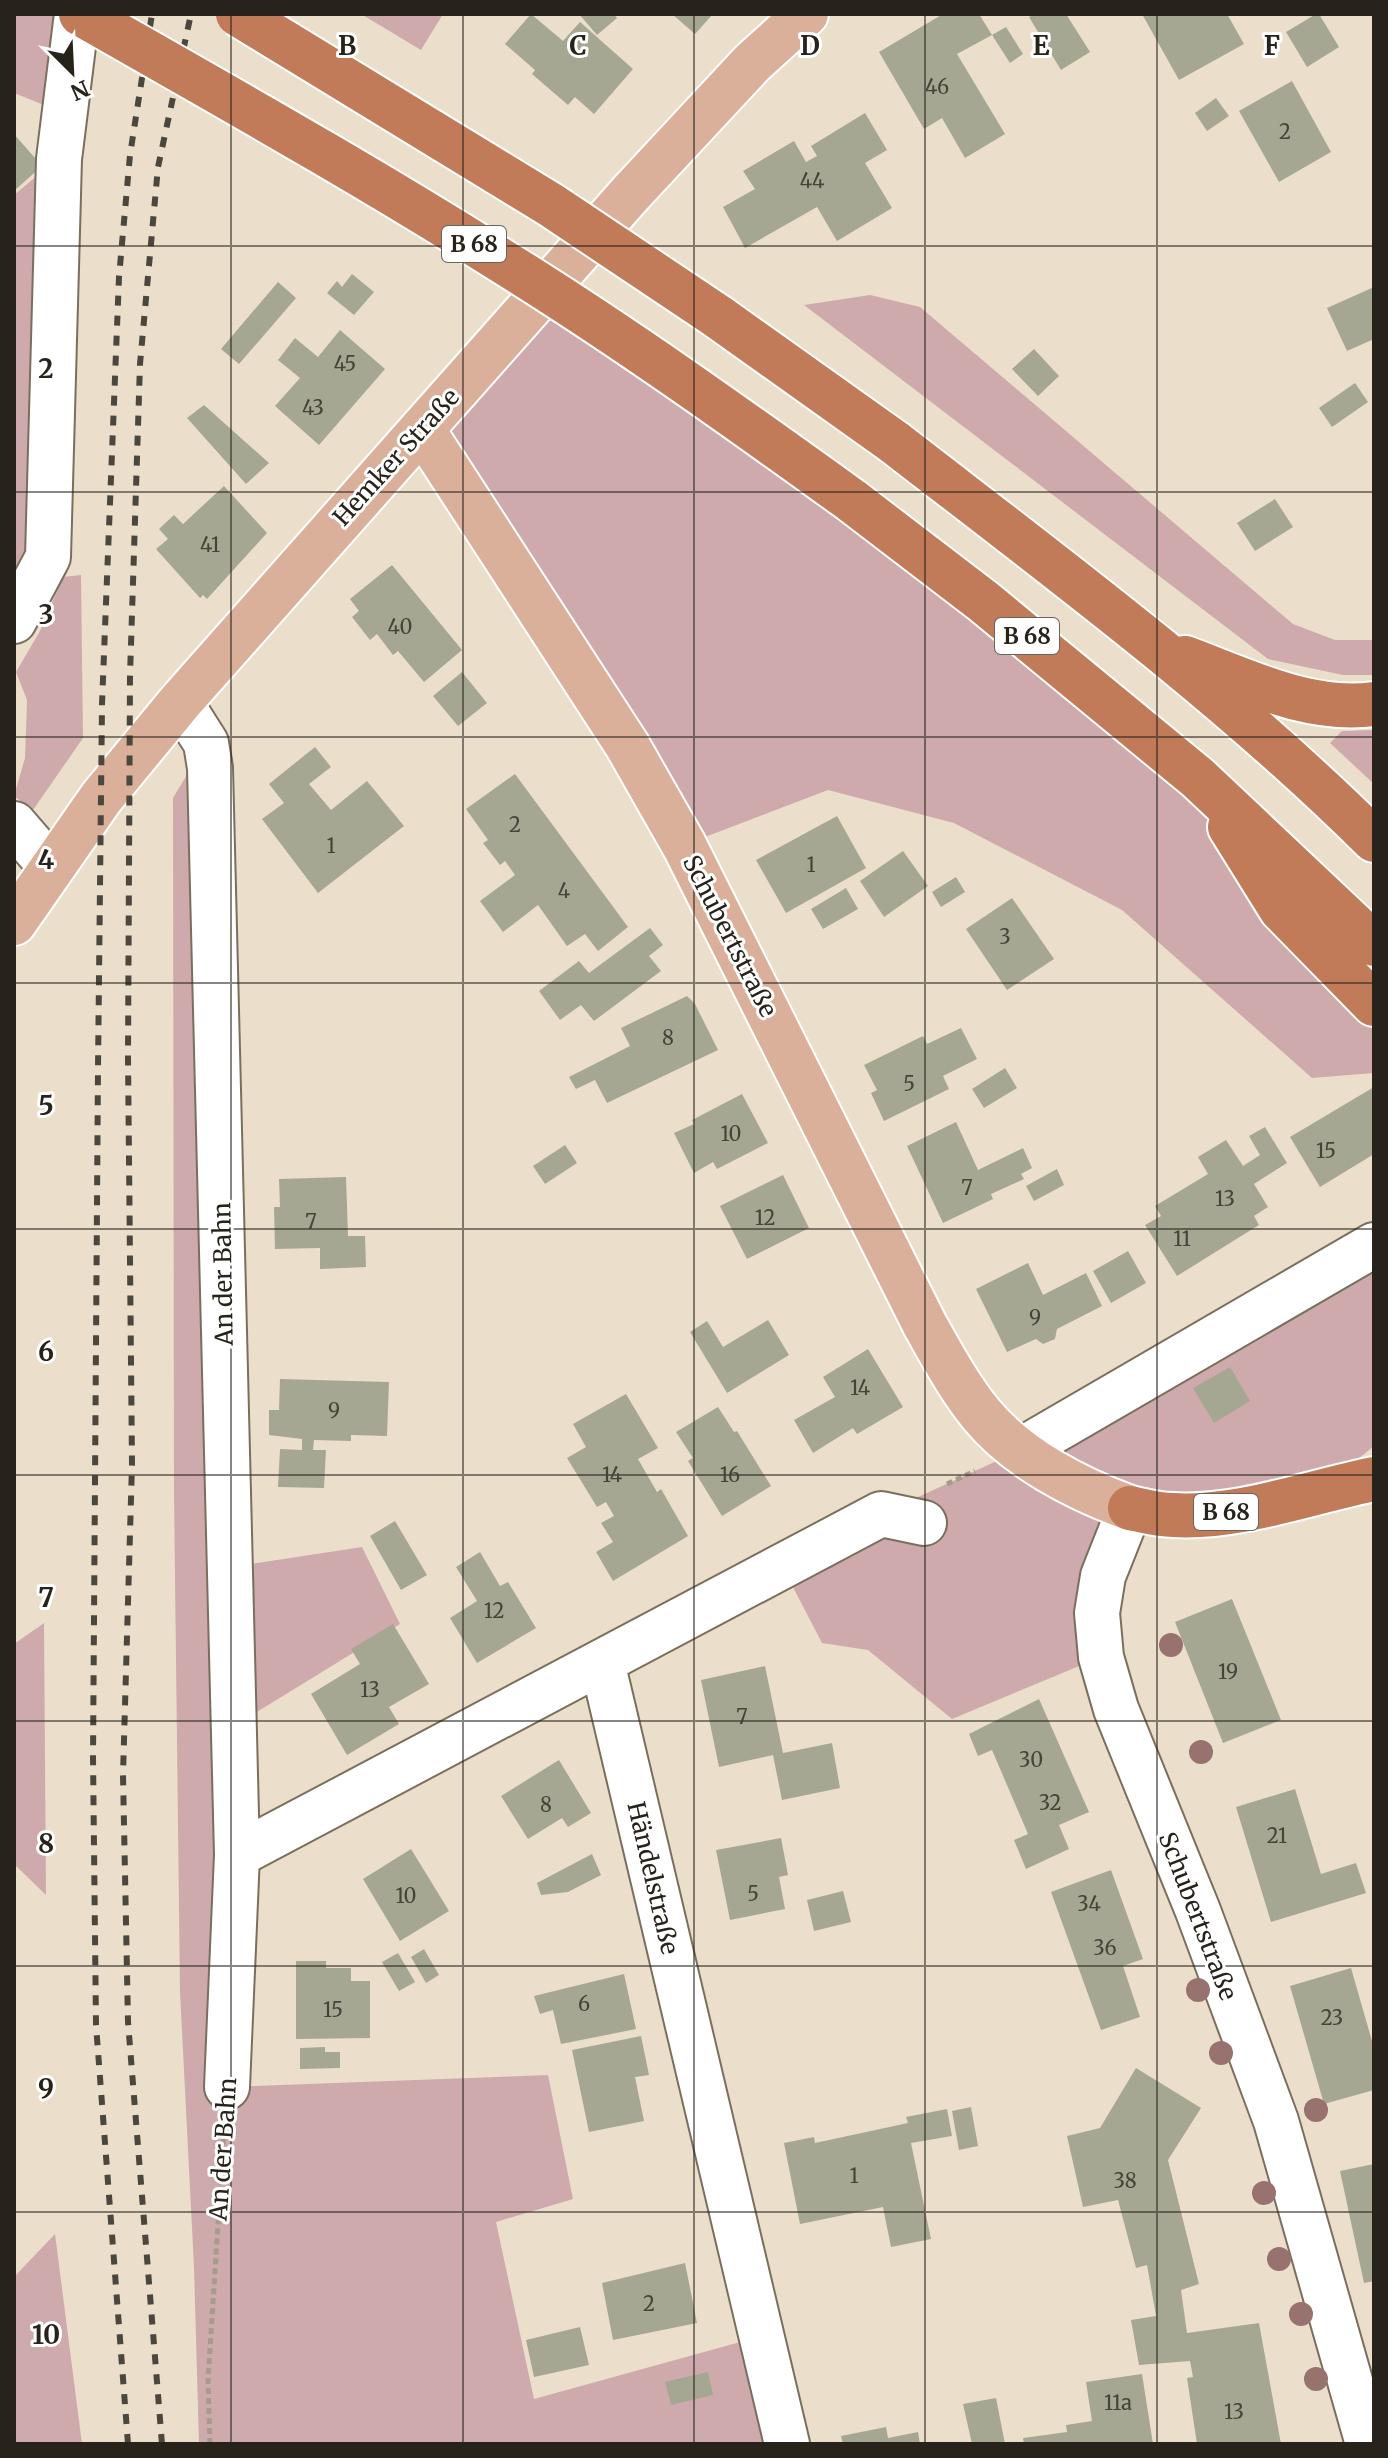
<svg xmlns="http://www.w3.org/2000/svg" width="1388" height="2458" font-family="Merriweather,serif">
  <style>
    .green { fill: #ceaaac }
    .building { fill: #a5a792 }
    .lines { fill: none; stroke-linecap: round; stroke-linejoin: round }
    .minor-casing { stroke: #7a6f5e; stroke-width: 48 }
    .major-casing { stroke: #fff; stroke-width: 48 }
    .highway-casing { stroke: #fff; stroke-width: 48 }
    .path { stroke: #a59c8d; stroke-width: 5; stroke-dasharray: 6 4; stroke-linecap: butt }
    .minor { stroke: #fff; stroke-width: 44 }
    .major { stroke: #dab09b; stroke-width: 44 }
    .highway { stroke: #c17b58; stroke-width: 44 }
    .rail { stroke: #4c473d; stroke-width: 6; stroke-dasharray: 10 10; stroke-linecap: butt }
    .highway-bridge-casing { stroke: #fff; stroke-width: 48; stroke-linecap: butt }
    .highway-bridge { stroke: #c17b58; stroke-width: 44 }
    .tree { fill: #98726e }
    .grid { fill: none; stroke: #27231b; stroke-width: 2; stroke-opacity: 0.55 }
    .labels { text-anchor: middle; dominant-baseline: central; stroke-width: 6; stroke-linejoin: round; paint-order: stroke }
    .number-label { font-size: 20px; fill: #464439 }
    .shield { fill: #fff; stroke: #68655f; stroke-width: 2 }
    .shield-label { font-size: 22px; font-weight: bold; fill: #27231b }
    .street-label { font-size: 24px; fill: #27231b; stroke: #fff }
    .grid-label { font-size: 26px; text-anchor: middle; font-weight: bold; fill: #27231b; stroke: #fff; stroke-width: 6; stroke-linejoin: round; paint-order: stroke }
  </style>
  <rect width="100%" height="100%" fill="#ebdfcc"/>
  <!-- green -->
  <g class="green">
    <polygon points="14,14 80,14 64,113 14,93"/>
    <polygon points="361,14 443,14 421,50"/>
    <polygon points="38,175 31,562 14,593 14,195"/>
    <polygon points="545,289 1109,702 1374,1004 1374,1073 1312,1078 1122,910 954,823 828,790 684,845 422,429"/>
    <polygon points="870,295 920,307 1293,624 1335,640 1374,640 1374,675 1343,675 1268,659 804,305"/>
    <polygon points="81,575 83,738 33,810 14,796 25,758 27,700 16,672 40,631 63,577"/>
    <polygon points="1374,730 1374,784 1330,743 1342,731"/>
    <polygon points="206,743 231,1567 362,1547 400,1624 234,1726 228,2087 548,2075 573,2199 496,2222 534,2399 762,2336 787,2444 199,2444 194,2267 180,1992 174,1493 173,798"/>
    <polygon points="1374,1245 1374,1446 1320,1490 1130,1508 1101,1657 952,1719 868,1650 822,1643 782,1566 881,1514 1021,1450"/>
    <polygon points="44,1623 46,1895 14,1864 14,1644"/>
    <polygon points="55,2234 82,2444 14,2444 14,2277"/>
  </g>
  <!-- building -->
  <g class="building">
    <polygon points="531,14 563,41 580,22 633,69 594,114 575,97 568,105 532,74 535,70 505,44"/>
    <polygon points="579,14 614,14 617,18 597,35"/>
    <polygon points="672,14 713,14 695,34"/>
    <polygon points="943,14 979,14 992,35 957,54 1005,134 965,158 942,118 924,129 879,52"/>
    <polygon points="1035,14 1066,14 1090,52 1061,70 1029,17"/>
    <polygon points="1142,14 1227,14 1244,44 1179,80"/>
    <polygon points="1316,14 1319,14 1339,47 1307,67 1286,32"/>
    <polygon points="1006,27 1023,54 1010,63 992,35"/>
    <polygon points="1292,81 1331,152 1279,182 1239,111"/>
    <polygon points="1216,98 1229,116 1207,131 1195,113"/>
    <polygon points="865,113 887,150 865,163 892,208 837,241 817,207 745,248 723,207 755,189 743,171 794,141 806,162 817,156 811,146"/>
    <polygon points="14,134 42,166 14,191"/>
    <polygon points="352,274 374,292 354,315 327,293 337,281 342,287"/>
    <polygon points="278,282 296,298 239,364 221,349"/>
    <polygon points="1374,287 1374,339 1347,351 1327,308"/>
    <polygon points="340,330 385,369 319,445 275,406 300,378 278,360 295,338 318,357"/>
    <polygon points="1034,349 1059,376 1038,396 1012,369"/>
    <polygon points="1355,383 1368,402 1332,427 1319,408"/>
    <polygon points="204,405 269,463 246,484 187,418"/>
    <polygon points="224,486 267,533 207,599 203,595 200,598 156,549 168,539 159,529 174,515 183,524"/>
    <polygon points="1275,499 1293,527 1255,551 1237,523"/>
    <polygon points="392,565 462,650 424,682 398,651 393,655 377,634 370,640 352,617 359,611 350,599"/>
    <polygon points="462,672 487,703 458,726 433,696"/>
    <polygon points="315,747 331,767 309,784 331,810 367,781 404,826 318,893 262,819 284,803 269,784"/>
    <polygon points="515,774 628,927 598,951 585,934 567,946 538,905 503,932 480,901 515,875 505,861 500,865 483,843 488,840 466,809"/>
    <polygon points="837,816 866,868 786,913 756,860"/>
    <polygon points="903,851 928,886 884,917 860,881"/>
    <polygon points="956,877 965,892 941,907 932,892"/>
    <polygon points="846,888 858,909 823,929 811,909"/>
    <polygon points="1012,898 1054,959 1007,990 966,929"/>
    <polygon points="650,928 663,945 649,956 661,971 594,1021 581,1005 560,1020 539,991 579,961 589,973"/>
    <polygon points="687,996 695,1004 718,1050 607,1103 595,1080 576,1089 569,1077 630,1046 621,1028"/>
    <polygon points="961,1028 977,1059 943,1076 949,1089 884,1121 871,1093 877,1090 864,1065 923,1036 927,1044"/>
    <polygon points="1005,1068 1017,1088 984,1108 972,1089"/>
    <polygon points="1374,1087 1374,1154 1320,1187 1290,1137"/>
    <polygon points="742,1094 768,1143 717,1169 713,1162 694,1173 674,1133 694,1124 692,1120"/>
    <polygon points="956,1122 978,1170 1023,1148 1032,1168 1021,1174 1024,1179 991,1194 993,1199 943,1223 907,1146"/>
    <polygon points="1265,1127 1287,1163 1254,1184 1268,1207 1254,1216 1259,1225 1177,1276 1145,1225 1161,1216 1155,1206 1208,1174 1198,1157 1226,1140 1243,1166 1260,1155 1249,1136"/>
    <polygon points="565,1145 577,1163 545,1184 533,1166"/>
    <polygon points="1057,1169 1064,1185 1034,1201 1026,1186"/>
    <polygon points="783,1175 809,1228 747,1259 720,1206"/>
    <polygon points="346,1177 348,1236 365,1236 366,1267 320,1269 320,1248 275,1249 274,1207 280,1207 279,1179"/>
    <polygon points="1128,1251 1146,1283 1111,1303 1093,1271"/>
    <polygon points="1028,1263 1043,1295 1086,1273 1102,1306 1057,1329 1055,1339 1043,1344 1036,1339 1007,1352 976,1289"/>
    <polygon points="768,1320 789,1355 727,1393 690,1332 707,1321 723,1347"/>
    <polygon points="868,1349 903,1407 857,1434 853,1428 813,1453 794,1420 835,1397 823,1377"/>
    <polygon points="1230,1367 1250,1401 1214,1423 1193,1388"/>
    <polygon points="280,1379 389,1382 387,1436 351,1435 351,1441 314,1440 313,1450 326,1450 324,1488 278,1487 280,1449 302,1450 302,1439 269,1435 269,1410 279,1410"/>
    <polygon points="626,1394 658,1448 638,1459 657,1492 661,1489 688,1536 613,1581 596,1552 613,1542 601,1523 614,1516 606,1502 597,1507 567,1458 586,1447 573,1424"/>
    <polygon points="718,1407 734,1432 737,1431 771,1486 722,1516 688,1461 693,1458 676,1432"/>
    <polygon points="395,1521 427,1575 401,1590 370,1536"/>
    <polygon points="480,1552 500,1586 508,1582 536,1628 477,1663 450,1618 477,1601 456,1567"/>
    <polygon points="1232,1599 1281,1720 1223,1743 1175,1622"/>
    <polygon points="393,1624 429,1684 389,1707 399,1724 347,1755 311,1694 360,1664 351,1649"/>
    <polygon points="765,1666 783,1753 832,1743 840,1788 782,1800 773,1755 719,1767 701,1680"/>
    <polygon points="1039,1699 1089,1812 1059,1825 1069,1849 1026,1869 1014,1840 1028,1834 992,1750 978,1756 969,1734"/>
    <polygon points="559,1760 591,1813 568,1827 562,1818 528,1839 501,1796"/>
    <polygon points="1295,1789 1321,1874 1356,1863 1366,1893 1271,1922 1236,1807"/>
    <polygon points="781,1838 788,1875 779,1877 785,1909 730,1920 716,1850"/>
    <polygon points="411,1849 449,1911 400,1941 363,1879"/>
    <polygon points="592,1854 601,1875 568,1892 541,1895 537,1883"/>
    <polygon points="1111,1870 1143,1959 1123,1966 1140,2017 1101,2030 1051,1892"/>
    <polygon points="843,1891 851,1922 814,1931 807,1900"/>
    <polygon points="424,1949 439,1975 426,1983 411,1957"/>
    <polygon points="398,1953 415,1982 399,1991 382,1962"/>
    <polygon points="296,1961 326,1961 326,1968 351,1968 351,1981 370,1981 370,2038 296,2039"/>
    <polygon points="1351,1968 1374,2048 1374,2090 1324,2104 1290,1986"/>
    <polygon points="624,1974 636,2029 561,2044 553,2010 540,2014 534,1996"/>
    <polygon points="641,2036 649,2075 635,2077 644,2121 589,2132 572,2050"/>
    <polygon points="325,2047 325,2052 340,2052 340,2068 300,2069 300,2048"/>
    <polygon points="1136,2068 1201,2108 1168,2160 1199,2284 1181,2290 1187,2333 1259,2323 1281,2444 1197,2444 1187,2378 1193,2377 1190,2361 1139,2365 1131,2320 1156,2316 1147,2265 1136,2268 1118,2200 1083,2207 1067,2136 1100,2128"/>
    <polygon points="971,2107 978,2146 959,2150 952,2111"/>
    <polygon points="947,2109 952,2136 911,2143 931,2239 891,2247 883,2207 800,2224 784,2143 814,2137 815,2143 908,2123 906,2117"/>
    <polygon points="1374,2164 1374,2281 1364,2283 1340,2171"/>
    <polygon points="685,2263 697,2323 613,2340 602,2283"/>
    <polygon points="580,2327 589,2365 534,2377 526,2340"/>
    <polygon points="708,2372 713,2395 671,2405 665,2382"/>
    <polygon points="1142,2374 1153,2444 1024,2444 1023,2438 1067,2432 1066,2425 1092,2421 1086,2382"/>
    <polygon points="996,2398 1005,2444 972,2444 963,2404"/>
    <polygon points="886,2427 888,2438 918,2432 920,2444 843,2444 841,2436"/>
  </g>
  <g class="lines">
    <defs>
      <g id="minor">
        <polyline points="14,621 48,557 59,159 77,14"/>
        <polyline points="180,702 206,743 210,768 237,1855 881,1514 924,1523"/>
        <polyline points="14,824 52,868"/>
        <polyline points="1021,1450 1374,1245"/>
        <polyline points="1130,1508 1103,1576 1097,1613 1101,1657 1116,1709 1198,1911 1276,2121 1368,2444"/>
        <polyline points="602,1662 787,2444"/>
        <polyline points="227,2087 237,1855"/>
      </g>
      <g id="major">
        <path d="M422 429 627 745 684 845 925 1325C942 1355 959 1387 981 1414 1017 1458 1077 1489 1130 1508"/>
        <polyline points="14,923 101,798 180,702 631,193 752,63 806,14"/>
      </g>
      <g id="highway">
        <path d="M894 442C1058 569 1227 694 1374 840"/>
        <polyline points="851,500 983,601 1198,778 1374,944"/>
        <path d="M1185 658C1245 680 1308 713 1374 704"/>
        <polyline points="1230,827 1281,909 1374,1004"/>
        <path d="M1130 1508C1144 1511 1159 1515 1173 1515 1238 1519 1310 1492 1374 1479"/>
      </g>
    </defs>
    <!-- minor casing -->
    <use href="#minor" class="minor-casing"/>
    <!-- major casing -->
    <use href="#major" class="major-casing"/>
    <!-- highway casing -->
    <use href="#highway" class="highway-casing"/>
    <!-- path -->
    <g class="path">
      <polyline points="947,1484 975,1471"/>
      <polyline points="210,2444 208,2381 224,2130"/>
    </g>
    <!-- minor -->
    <use href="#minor" class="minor"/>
    <!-- major -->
    <use href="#major" class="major"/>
    <!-- highway -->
    <use href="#highway" class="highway"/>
    <!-- rail -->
    <g class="rail">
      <polyline points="128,2444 96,2025 93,1757 98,1068 102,704 119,277 130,155 152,14"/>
      <polyline points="162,2444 128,2022 123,1775 132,1464 128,1057 130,676 140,364 158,167 191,14"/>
    </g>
    <defs>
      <g id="highway-bridge">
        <path d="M81 14C223 95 366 175 505 263 624 337 737 418 851 500"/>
        <polyline points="238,14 551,205 717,316 894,442"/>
      </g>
    </defs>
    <!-- highway-bridge casing -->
    <use href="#highway-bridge" class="highway-bridge-casing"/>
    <!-- highway-bridge -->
    <use href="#highway-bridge" class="highway-bridge"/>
  </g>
  <!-- trees -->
  <g class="tree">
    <circle cx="1171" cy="1645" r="12"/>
    <circle cx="1201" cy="1752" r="12"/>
    <circle cx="1198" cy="1990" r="12"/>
    <circle cx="1221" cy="2053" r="12"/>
    <circle cx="1316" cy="2110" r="12"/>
    <circle cx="1264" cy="2193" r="12"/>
    <circle cx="1279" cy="2259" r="12"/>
    <circle cx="1301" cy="2314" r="12"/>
    <circle cx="1316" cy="2379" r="12"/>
  </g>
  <!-- grid -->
  <path class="grid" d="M231 14V2444M463 14V2444M694 14V2444M925 14V2444M1157 14V2444M14 246H1374M14 492H1374M14 737H1374M14 983H1374M14 1229H1374M14 1475H1374M14 1721H1374M14 1966H1374M14 2212H1374"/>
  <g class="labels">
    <!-- number labels -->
    <g class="number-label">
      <text x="937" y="86">46</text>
      <text x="1285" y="131">2</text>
      <text x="812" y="180">44</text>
      <text x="345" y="363">45</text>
      <text x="313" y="407">43</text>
      <text x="210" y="544">41</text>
      <text x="400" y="626">40</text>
      <text x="515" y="824">2</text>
      <text x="331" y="845">1</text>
      <text x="811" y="864">1</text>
      <text x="564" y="890">4</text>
      <text x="1005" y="936">3</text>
      <text x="668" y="1037">8</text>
      <text x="909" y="1083">5</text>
      <text x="731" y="1133">10</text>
      <text x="1326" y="1150">15</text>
      <text x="967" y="1187">7</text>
      <text x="1225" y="1198">13</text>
      <text x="765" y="1217">12</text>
      <text x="311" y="1221">7</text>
      <text x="1182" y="1238">11</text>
      <text x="1035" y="1317">9</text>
      <text x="860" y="1387">14</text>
      <text x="334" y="1410">9</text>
      <text x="612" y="1474">14</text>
      <text x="730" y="1474">16</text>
      <text x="494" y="1610">12</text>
      <text x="1228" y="1671">19</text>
      <text x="370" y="1689">13</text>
      <text x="742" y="1716">7</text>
      <text x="1031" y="1759">30</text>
      <text x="1050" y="1802">32</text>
      <text x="546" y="1804">8</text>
      <text x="1277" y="1835">21</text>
      <text x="753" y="1893">5</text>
      <text x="406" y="1895">10</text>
      <text x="1089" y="1903">34</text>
      <text x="1105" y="1947">36</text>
      <text x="584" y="2003">6</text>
      <text x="333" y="2009">15</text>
      <text x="1332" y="2017">23</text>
      <text x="854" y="2175">1</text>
      <text x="1125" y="2180">38</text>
      <text x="649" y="2303">2</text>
      <text x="1118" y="2402">11a</text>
      <text x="1234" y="2411">13</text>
    </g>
    <!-- shield labels -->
    <g class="shield">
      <rect x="442" y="226" width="64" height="36" rx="6"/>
      <rect x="995" y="618" width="64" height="36" rx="6"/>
      <rect x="1194" y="1494" width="64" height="36" rx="6"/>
    </g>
    <g class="shield-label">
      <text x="474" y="244">B 68</text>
      <text x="1027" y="636">B 68</text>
      <text x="1226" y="1512">B 68</text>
    </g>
    <!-- street labels -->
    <g class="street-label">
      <text transform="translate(396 457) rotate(-48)">Hemker Straße</text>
      <text transform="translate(730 936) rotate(63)">Schubertstraße</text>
      <text transform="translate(223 1274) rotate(-91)">An der Bahn</text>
      <text transform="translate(653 1878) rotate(77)">Händelstraße</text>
      <text transform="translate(1198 1916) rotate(69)">Schubertstraße</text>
      <text transform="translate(223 2149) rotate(-86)">An der Bahn</text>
    </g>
  </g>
  <g class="grid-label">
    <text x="347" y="55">B</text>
    <text x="578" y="55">C</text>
    <text x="810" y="55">D</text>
    <text x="1041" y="55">E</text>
    <text x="1272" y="55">F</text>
    <text x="46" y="378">2</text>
    <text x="46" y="624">3</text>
    <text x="46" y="869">4</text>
    <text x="46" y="1115">5</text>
    <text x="46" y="1361">6</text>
    <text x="46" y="1607">7</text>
    <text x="46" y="1853">8</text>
    <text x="46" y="2098">9</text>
    <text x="46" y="2344">10</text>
  </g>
  <!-- border -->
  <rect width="1388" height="2458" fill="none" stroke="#27231b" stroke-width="32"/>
  <!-- north arrow -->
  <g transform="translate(72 72) rotate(156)" stroke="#ffffff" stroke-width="6" paint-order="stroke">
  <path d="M0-6L14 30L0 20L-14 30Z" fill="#27231b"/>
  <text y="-12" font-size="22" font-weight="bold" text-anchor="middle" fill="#27231b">N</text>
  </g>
</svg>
